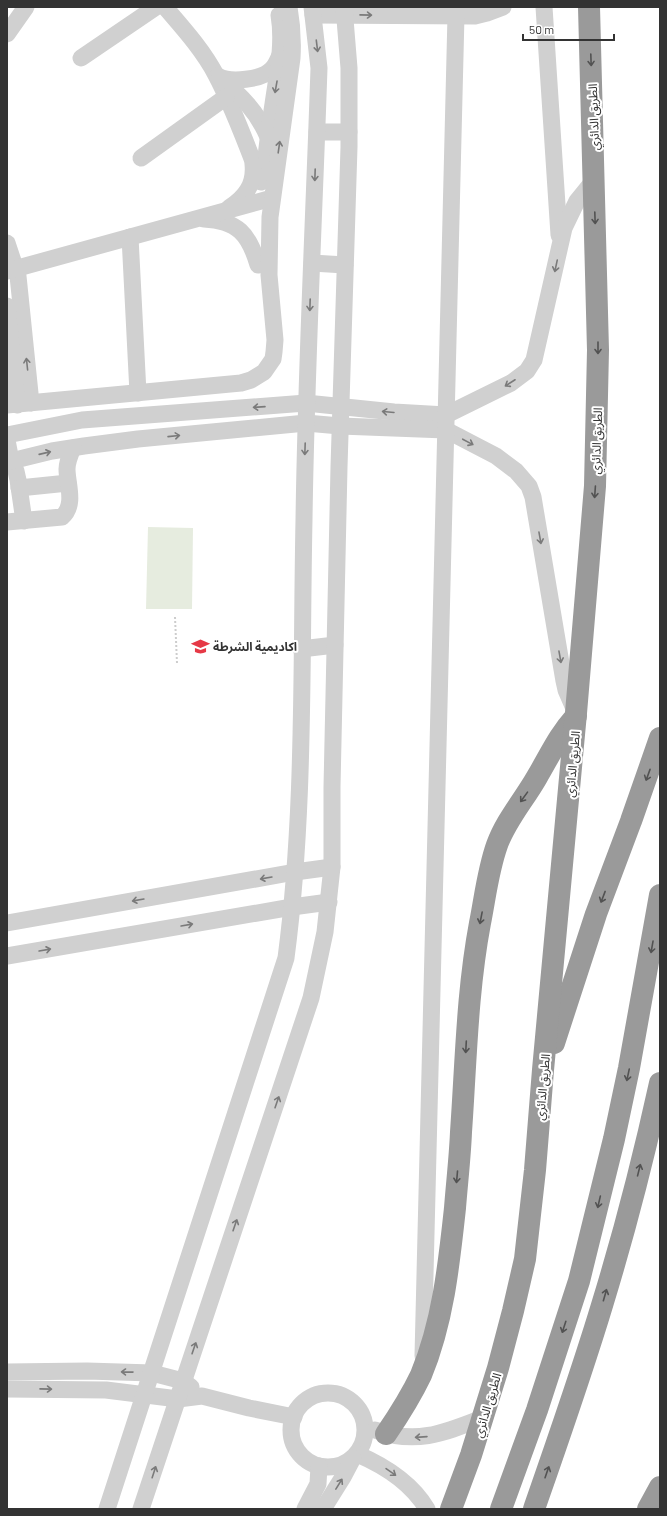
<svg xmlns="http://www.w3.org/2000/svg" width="667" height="1516" font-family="Barlow,'Noto Sans Arabic',sans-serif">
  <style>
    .green { fill: #e6ecdf }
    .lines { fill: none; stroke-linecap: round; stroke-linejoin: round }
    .path { stroke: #cdcdcd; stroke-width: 2; stroke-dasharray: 2 2; stroke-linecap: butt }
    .minor { stroke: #d0d0d0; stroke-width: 17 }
    .highway { stroke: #9a9a9a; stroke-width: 22 }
    .oneway { stroke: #7a7a7a }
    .oneway2 { stroke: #525252 }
    .labels { text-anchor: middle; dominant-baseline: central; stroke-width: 4; stroke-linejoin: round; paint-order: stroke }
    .street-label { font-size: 12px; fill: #333; stroke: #fff }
    .poi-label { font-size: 12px; font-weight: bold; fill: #333; stroke: #fff; text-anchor: start }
  </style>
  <rect width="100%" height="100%" fill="#fff"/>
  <!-- green -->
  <polygon class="green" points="148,527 193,528 192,609 146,609"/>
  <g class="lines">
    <!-- path -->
    <polyline class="path" points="175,617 177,663"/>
    <!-- minor -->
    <g class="minor">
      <path d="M165 7C183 28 203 50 216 75 234 109 247 146 261 182"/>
      <polyline points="544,7 559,235"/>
      <polyline points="313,15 475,16 487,13 503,7"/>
      <polyline points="7,34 26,7"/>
      <polyline points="81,58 156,7"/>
      <path d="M218 76C230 83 262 80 272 69 276 65 278 59 280 55"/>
      <path d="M220 78C241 96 257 111 268 137"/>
      <polyline points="317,132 349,132"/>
      <polyline points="141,158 226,97"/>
      <path d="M263 181C266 156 269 130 273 104 277 75 284 45 279 15"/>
      <path d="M229 208C246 197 255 184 253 164"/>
      <path d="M204 219C238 221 249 234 258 265"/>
      <polyline points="130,237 138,393"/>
      <polyline points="7,243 18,276 31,403"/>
      <polyline points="312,263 345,265"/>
      <polyline points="7,271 272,198"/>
      <polyline points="7,306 17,405"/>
      <path d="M7 405 241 383 251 380 264 372 273 359 274 352 275 340 269 275 270 217 292 58C293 41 292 24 289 7"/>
      <polyline points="7,435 82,420 306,403 394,412 446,415 511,383 527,371 534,360 564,228 577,201 594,180"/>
      <polyline points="7,440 11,461 16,471 18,480 24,521"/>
      <polyline points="7,462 52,451 84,446 138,439 306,423 340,426 446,430 496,456 516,471 529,486 533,497 564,681 566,690 576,713"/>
      <polyline points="19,488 68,483"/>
      <path d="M7 522 62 517C76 505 67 484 67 469 67 462 70 455 73 448"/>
      <polyline points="301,649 335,645"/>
      <polyline points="7,923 295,872 332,867"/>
      <polyline points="7,956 292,907 329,902"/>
      <polyline points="423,1356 456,15 455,7"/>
      <polyline points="7,1372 87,1371 152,1373 183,1381 191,1387"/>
      <polyline points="7,1389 106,1390 178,1399 202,1396 249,1408 294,1417"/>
      <circle cx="328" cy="1430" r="37"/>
      <path d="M375 1430C416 1445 444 1433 482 1418"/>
      <path d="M357 1454C385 1466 411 1482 427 1509"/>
      <path d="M107 1509 286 958C305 813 301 666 304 520 306 370 314 219 319 68L312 7"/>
      <polyline points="141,1509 311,998 325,932 332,867 332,787 339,467 349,147 349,68 344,7"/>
      <polyline points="305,1509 318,1484 319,1466"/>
      <polyline points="323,1509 343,1477 353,1458"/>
    </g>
    <!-- highway -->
    <g class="highway">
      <polyline points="554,1043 596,914 631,821 660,738"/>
      <path d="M386 1434C399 1415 411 1396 421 1375 443 1322 449 1264 455 1208 457 1182 460 1157 461 1132 466 1062 467 992 480 923 485 898 488 870 497 845 506 820 524 800 537 777 550 755 559 735 576 716"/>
      <polyline points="451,1509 471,1455 498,1368 513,1311 525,1259 535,1170 543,1070 576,713 595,486 598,350 589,7"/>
      <polyline points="501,1509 537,1410 579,1281 614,1139 629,1068 660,895"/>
      <path d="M534 1509C558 1440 582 1372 603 1302 625 1230 644 1156 660 1083"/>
      <polyline points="648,1509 660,1487"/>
    </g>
  </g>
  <!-- one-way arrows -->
  <defs><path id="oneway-shaft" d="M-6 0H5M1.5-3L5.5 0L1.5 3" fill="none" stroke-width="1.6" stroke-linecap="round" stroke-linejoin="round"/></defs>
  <g class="oneway">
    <use href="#oneway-shaft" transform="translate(366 15) rotate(1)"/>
    <use href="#oneway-shaft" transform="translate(317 46) rotate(83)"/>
    <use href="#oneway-shaft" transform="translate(276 87) rotate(100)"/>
    <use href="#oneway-shaft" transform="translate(279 147) rotate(-82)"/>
    <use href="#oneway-shaft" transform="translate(315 175) rotate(92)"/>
    <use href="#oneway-shaft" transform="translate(556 266) rotate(102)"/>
    <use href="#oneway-shaft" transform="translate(310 305) rotate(92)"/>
    <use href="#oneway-shaft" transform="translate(27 364) rotate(-96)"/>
    <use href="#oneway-shaft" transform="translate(510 383) rotate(147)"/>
    <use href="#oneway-shaft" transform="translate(259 407) rotate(176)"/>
    <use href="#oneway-shaft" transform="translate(388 412) rotate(-175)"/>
    <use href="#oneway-shaft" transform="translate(174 436) rotate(-6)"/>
    <use href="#oneway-shaft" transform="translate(468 442) rotate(28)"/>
    <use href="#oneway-shaft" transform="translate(305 449) rotate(92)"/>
    <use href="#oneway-shaft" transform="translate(45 453) rotate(-13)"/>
    <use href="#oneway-shaft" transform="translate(540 538) rotate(80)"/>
    <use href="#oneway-shaft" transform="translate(560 657) rotate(80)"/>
    <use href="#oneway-shaft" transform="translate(266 878) rotate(170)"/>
    <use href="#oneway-shaft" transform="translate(138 900) rotate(170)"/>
    <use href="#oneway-shaft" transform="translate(187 925) rotate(-10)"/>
    <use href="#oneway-shaft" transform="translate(45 950) rotate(-10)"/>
    <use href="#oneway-shaft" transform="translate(277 1102) rotate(-71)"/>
    <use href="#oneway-shaft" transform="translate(235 1225) rotate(-71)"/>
    <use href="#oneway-shaft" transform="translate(194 1348) rotate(-71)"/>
    <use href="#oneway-shaft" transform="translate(127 1372) rotate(-179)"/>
    <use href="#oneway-shaft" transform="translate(46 1389) rotate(1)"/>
    <use href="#oneway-shaft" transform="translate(421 1437) rotate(176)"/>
    <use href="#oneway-shaft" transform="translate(154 1472) rotate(-72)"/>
    <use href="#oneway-shaft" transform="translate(391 1472) rotate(35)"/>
    <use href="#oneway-shaft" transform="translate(339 1484) rotate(-58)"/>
  </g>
  <g class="oneway2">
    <use href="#oneway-shaft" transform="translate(591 60) rotate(88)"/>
    <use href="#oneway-shaft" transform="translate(595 218) rotate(88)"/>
    <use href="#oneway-shaft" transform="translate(598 348) rotate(90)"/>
    <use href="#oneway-shaft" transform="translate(595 492) rotate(94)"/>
    <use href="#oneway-shaft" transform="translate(648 775) rotate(110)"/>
    <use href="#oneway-shaft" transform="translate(524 797) rotate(126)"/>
    <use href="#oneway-shaft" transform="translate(603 897) rotate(111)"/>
    <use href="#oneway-shaft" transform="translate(481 918) rotate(101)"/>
    <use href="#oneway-shaft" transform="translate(652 947) rotate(100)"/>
    <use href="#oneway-shaft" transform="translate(466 1047) rotate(93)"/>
    <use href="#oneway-shaft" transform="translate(628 1075) rotate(102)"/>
    <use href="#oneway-shaft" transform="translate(639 1170) rotate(-76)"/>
    <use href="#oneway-shaft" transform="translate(457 1177) rotate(95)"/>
    <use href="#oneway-shaft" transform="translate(599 1202) rotate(103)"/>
    <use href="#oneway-shaft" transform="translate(605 1295) rotate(-74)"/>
    <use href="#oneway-shaft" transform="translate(564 1327) rotate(108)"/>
    <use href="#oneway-shaft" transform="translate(547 1472) rotate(-71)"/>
  </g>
  <!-- icons -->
  <defs>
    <symbol id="university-bare" viewBox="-9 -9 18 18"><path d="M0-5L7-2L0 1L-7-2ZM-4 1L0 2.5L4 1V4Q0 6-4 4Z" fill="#e63946" stroke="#fff" stroke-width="2.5" paint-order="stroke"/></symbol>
  </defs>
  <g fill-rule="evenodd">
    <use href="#university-bare" x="188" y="634" width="25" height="25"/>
  </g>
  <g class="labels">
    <!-- street labels -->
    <g class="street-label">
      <text transform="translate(593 117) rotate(-92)">الطريق الدائري</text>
      <text transform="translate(596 441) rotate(-88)">الطريق الدائري</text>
      <text transform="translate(572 764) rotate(-85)">الطريق الدائري</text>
      <text transform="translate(542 1087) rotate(-85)">الطريق الدائري</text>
      <text transform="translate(487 1405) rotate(-73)">الطريق الدائري</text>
    </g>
    <!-- poi labels -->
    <g class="poi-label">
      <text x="213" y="646">اكاديمية الشرطة</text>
    </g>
  </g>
  <!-- border -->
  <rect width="667" height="1516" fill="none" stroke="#333333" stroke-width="16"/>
  <!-- scale -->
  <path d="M523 34v6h91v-6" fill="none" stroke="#333333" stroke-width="2"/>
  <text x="529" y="34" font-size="12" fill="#333333" stroke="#ffffff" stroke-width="3" paint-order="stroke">50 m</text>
</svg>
